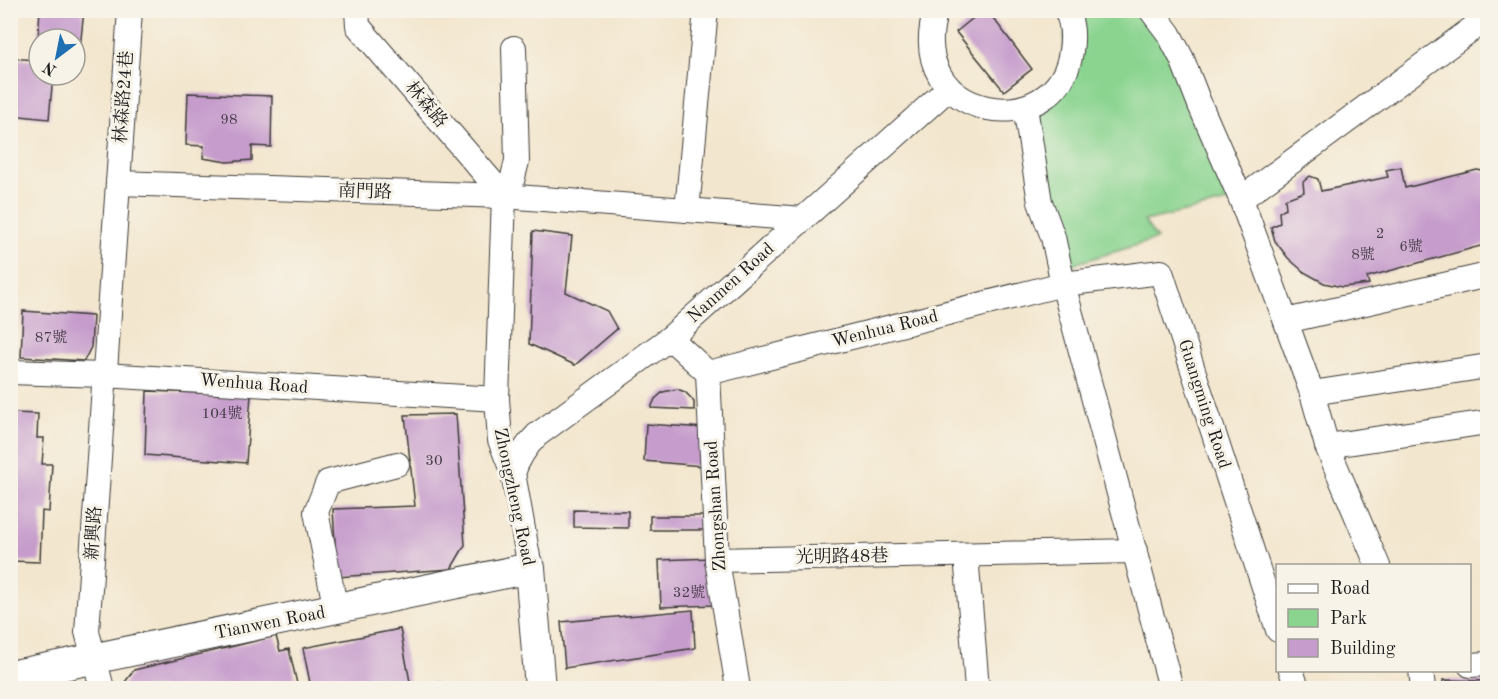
<svg xmlns="http://www.w3.org/2000/svg" width="1498" height="699" font-family="'Old Standard TT','Noto Serif TC',serif">
  <style>
    .green { fill: #8ad490; stroke: #537856; stroke-width: 1.5 }
    .building { fill: #c69ccc }
    .lines { fill: none; stroke-linecap: round; stroke-linejoin: round }
    .minor-casing { stroke: #3c3a37; stroke-width: 26 }
    .major-casing { stroke: #3c3a37; stroke-width: 32 }
    .minor { stroke: #fff; stroke-width: 24 }
    .major { stroke: #fff; stroke-width: 30 }
    .labels { text-anchor: middle; dominant-baseline: central; stroke-width: 6; stroke-linejoin: round; paint-order: stroke }
    .number-label { font-size: 15px; fill: #463c48 }
    .street-label { font-size: 18px; fill: #1c1c1c; stroke: #f7f3e8 }
  </style>
  <rect width="100%" height="100%" fill="#f7f3e8"/>
  <filter id="ink" filterUnits="userSpaceOnUse"><feTurbulence type="fractalNoise" baseFrequency=".0167" numOctaves="2"/><feDisplacementMap in="SourceGraphic" scale="12" xChannelSelector="R" yChannelSelector="G"/><feConvolveMatrix kernelMatrix="1 2 1 2 8 2 1 2 1" color-interpolation-filters="sRGB"/></filter>
  <filter id="wash" filterUnits="userSpaceOnUse"><feTurbulence type="fractalNoise" baseFrequency=".008" numOctaves="4" result="noise"/><feDisplacementMap in="SourceGraphic" scale="24" xChannelSelector="R" yChannelSelector="G"/><feGaussianBlur stdDeviation="1.35" result="paint"/><feColorMatrix in="noise" values="0 0 0 0 0 0 0 0 0 0 0 0 0 0 0 0 0 1.4 0 .05"/><feComposite in="paint" operator="in"/></filter>
  <g filter="url(#wash)">
    <rect width="100%" height="100%" fill="#f3e6ce"/>
    <!-- green -->
    <polygon class="green" points="1067,11 1150,11 1241,199 1144,221 1157,239 1067,266 1027,100 1061,76"/>
    <g id="blocks">
      <!-- building -->
      <g class="building">
        <polygon points="40,10 84,10 78,67 75,67 75,39 38,39"/>
        <polygon points="983,10 987,10 1032,69 1004,91 956,32"/>
        <polygon points="37,44 39,44 39,75 53,75 49,119 10,115 10,58 36,60"/>
        <polygon points="188,93 272,96 271,147 252,146 252,160 227,162 203,158 204,146 186,145"/>
        <polygon points="1401,167 1405,188 1477,170 1488,172 1488,244 1367,277 1369,284 1342,287 1324,283 1304,272 1288,258 1275,241 1271,227 1280,223 1279,212 1286,208 1285,199 1304,192 1303,182 1310,176 1318,179 1321,191 1388,177 1386,170"/>
        <polygon points="533,231 572,236 566,292 607,311 617,329 575,365 529,344"/>
        <polygon points="23,311 93,316 91,347 84,361 21,357"/>
        <polygon points="677,389 685,392 691,398 694,402 694,410 651,408 655,399 663,392"/>
        <polygon points="147,391 251,395 246,463 145,455"/>
        <polygon points="10,406 13,406 13,413 38,414 37,438 44,438 42,464 52,464 49,512 42,511 40,562 10,561"/>
        <polygon points="456,414 465,545 451,569 337,577 333,509 415,506 405,415"/>
        <polygon points="646,424 704,428 702,466 644,461"/>
        <polygon points="574,510 628,511 628,528 574,527"/>
        <rect x="650" y="516" width="54" height="14"/>
        <polygon points="712,558 714,605 661,607 659,560"/>
        <polygon points="693,610 695,648 565,668 561,622"/>
        <polygon points="400,629 411,687 435,682 436,688 311,688 303,648"/>
        <polygon points="276,636 280,651 289,649 298,688 122,688 122,686 134,670"/>
        <polygon points="1443,680 1488,681 1488,688 1443,688"/>
      </g>
    </g>
  </g>
  <g filter="url(#ink)">
    <use href="#blocks" fill-opacity="0" stroke="#3c3a37" stroke-width="1.5"/>
    <g class="lines">
      <defs>
        <g id="minor">
          <polyline points="357,10 358,26 504,196"/>
          <path d="M936 10C901 122 1059 145 1071 51 1073 38 1073 23 1066 10"/>
          <polyline points="1151,10 1169,34 1182,59 1200,105 1241,199 1312,393 1327,446 1378,566"/>
          <polyline points="514,48 517,161 512,181 504,196 497,399 500,440 513,473 530,568"/>
          <polyline points="1025,107 1040,202 1053,237 1063,284 1171,688"/>
          <polyline points="118,183 130,10"/>
          <polyline points="1241,199 1488,17"/>
          <polyline points="687,210 706,10"/>
          <polyline points="1286,321 1488,275"/>
          <polyline points="670,338 708,373 717,560 738,688"/>
          <polyline points="10,372 104,375 497,399"/>
          <polyline points="708,373 1063,284 1161,272 1278,630"/>
          <polyline points="1312,393 1488,366"/>
          <polyline points="1327,446 1488,422"/>
          <path d="M513 473C518 458 525 447 537 435L670 338 949 88"/>
          <polyline points="966,555 977,688"/>
          <polyline points="717,560 1135,551"/>
          <polyline points="336,610 316,512 328,482 397,464"/>
          <polyline points="1470,665 1488,664"/>
          <polyline points="1291,670 1297,688"/>
          <polyline points="1421,670 1423,688"/>
          <polyline points="102,688 87,632 118,183 504,196 803,219"/>
        </g>
        <polyline id="major" points="10,676 530,568 540,688"/>
      </defs>
      <!-- minor casing -->
      <use href="#minor" class="minor-casing"/>
      <!-- major casing -->
      <use href="#major" class="major-casing"/>
      <!-- minor -->
      <use href="#minor" class="minor"/>
      <!-- major -->
      <use href="#major" class="major"/>
    </g>
  </g>
  <g class="labels">
    <!-- number labels -->
    <g class="number-label">
      <text x="229" y="120">98</text>
      <text x="1380" y="234">2</text>
      <text x="1411" y="247">6號</text>
      <text x="1363" y="255">8號</text>
      <text x="51" y="338">87號</text>
      <text x="222" y="414">104號</text>
      <text x="434" y="461">30</text>
      <text x="689" y="593">32號</text>
    </g>
    <!-- street labels -->
    <g class="street-label">
      <text transform="translate(124 97) rotate(-86)">林森路24巷</text>
      <text transform="translate(426 105) rotate(50)">林森路</text>
      <text transform="translate(365 192) rotate(2)">南門路</text>
      <text transform="translate(731 283) rotate(-42)">Nanmen Road</text>
      <text transform="translate(885 329) rotate(-14)">Wenhua Road</text>
      <text transform="translate(254 384) rotate(4)">Wenhua Road</text>
      <text transform="translate(1204 404) rotate(72)">Guangming Road</text>
      <text transform="translate(514 497) rotate(78)">Zhongzheng Road</text>
      <text transform="translate(716 506) rotate(-94)">Zhongshan Road</text>
      <text transform="translate(94 533) rotate(-86)">新興路</text>
      <text transform="translate(842 557) rotate(-1)">光明路48巷</text>
      <text transform="translate(270 623) rotate(-11)">Tianwen Road</text>
    </g>
  </g>
  <!-- margin -->
  <rect width="1498" height="699" fill="none" stroke="#f7f3e8" stroke-width="36"/>
  <!-- legend -->
  <rect x="1276" y="564" width="195" height="108" fill="#f7f3e8" stroke="#9f9d96" stroke-width="1.5"/>
  <rect x="1288" y="584" width="30" height="9" fill="#ffffff" stroke="#9f9d96" stroke-width="1.5"/>
  <text x="1330" y="594" font-size="18" fill="#1c1c1c">Road</text>
  <rect x="1288" y="609" width="30" height="18" fill="#8ad490" stroke="#9f9d96" stroke-width="1.5"/>
  <text x="1330" y="624" font-size="18" fill="#1c1c1c">Park</text>
  <rect x="1288" y="639" width="30" height="18" fill="#c69ccc" stroke="#9f9d96" stroke-width="1.5"/>
  <text x="1330" y="654" font-size="18" fill="#1c1c1c">Building</text>
  <!-- north arrow -->
  <g transform="translate(57 57) rotate(212)"><circle r="28" fill="#f7f3e8" stroke="#9f9d96" stroke-width="1.5"/>
  <path d="M0-4.5L10 22L0 15L-10 22Z" fill="#1f6fb2"/>
  <text y="-9" font-size="16" font-weight="bold" text-anchor="middle" fill="#1c1c1c">N</text>
  </g>
</svg>
